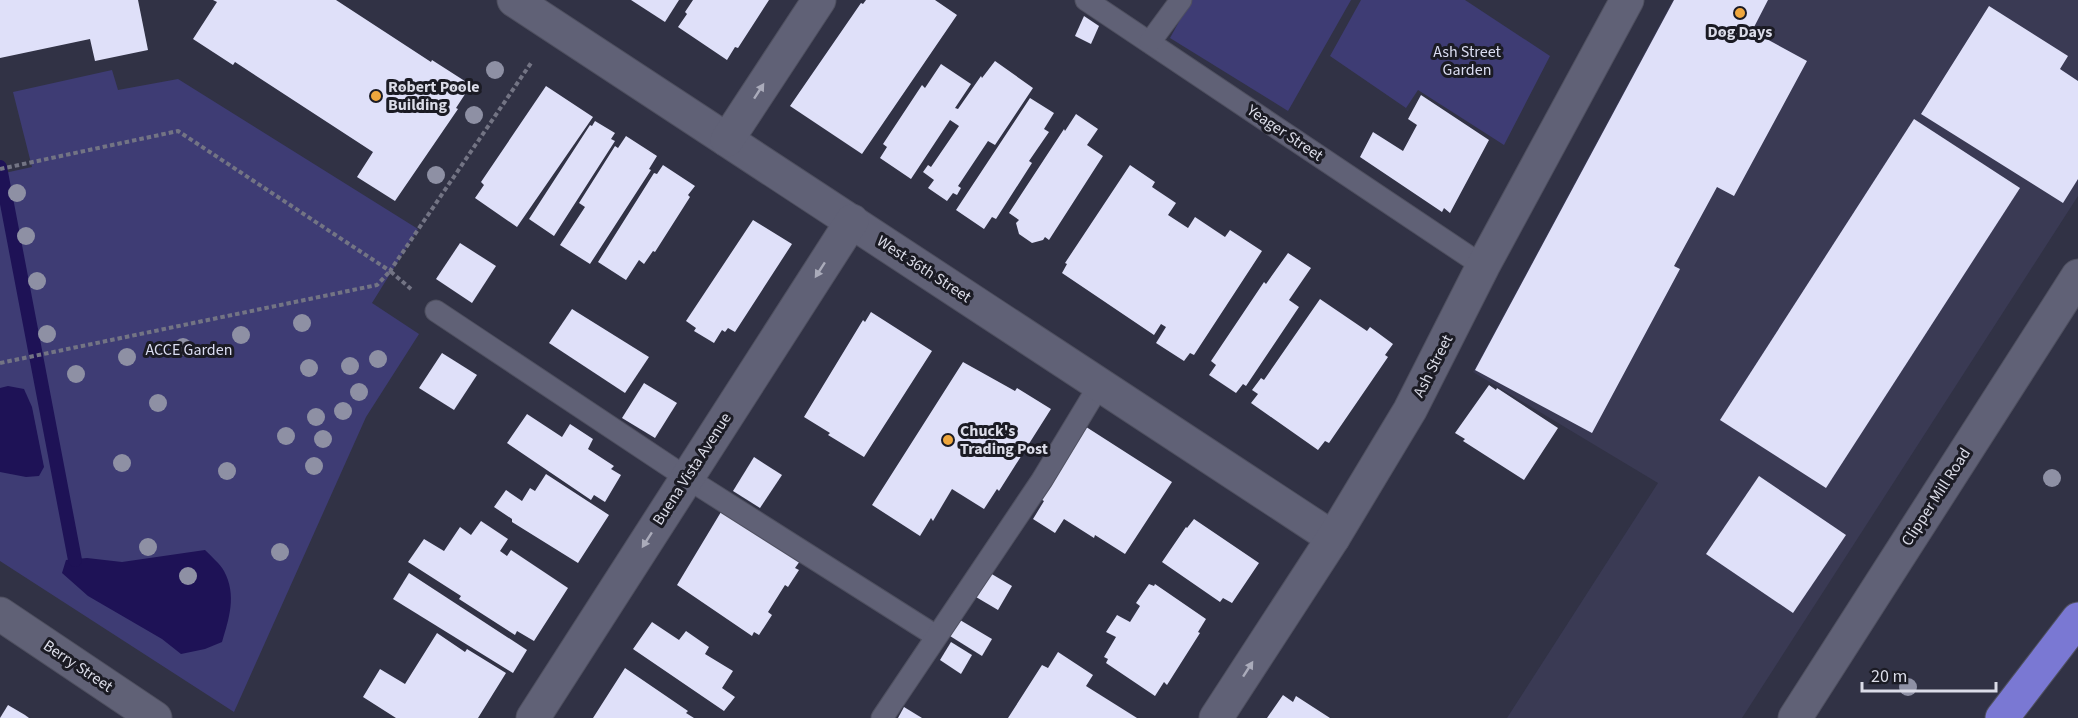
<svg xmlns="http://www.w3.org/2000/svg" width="2078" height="718" font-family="'Source Sans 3',sans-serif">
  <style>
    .built { fill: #3a3a54 }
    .green { fill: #3e3c74 }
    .water { fill: #1e1256 }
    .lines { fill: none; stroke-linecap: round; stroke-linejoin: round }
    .stream { stroke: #1e1256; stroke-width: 14 }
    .building { fill: #dfe0f9 }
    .service-casing { stroke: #4f5060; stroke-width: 23 }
    .minor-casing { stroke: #4f5060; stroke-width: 35 }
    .tertiary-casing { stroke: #4f5060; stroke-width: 35 }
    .motorway-casing { stroke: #4f5060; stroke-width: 35 }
    .path { stroke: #737484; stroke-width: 4; stroke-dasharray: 4.5 3; stroke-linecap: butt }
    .service { stroke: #606176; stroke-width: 21 }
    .minor { stroke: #606176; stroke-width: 33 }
    .tertiary { stroke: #606176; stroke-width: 33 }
    .motorway { stroke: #7a78d3; stroke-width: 33 }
    .tree { fill: #8e90a4 }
    .oneway { fill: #aaabba }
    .poi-dot { fill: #efa73d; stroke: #1b1b24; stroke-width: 2 }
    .labels { text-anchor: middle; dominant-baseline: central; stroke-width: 6; stroke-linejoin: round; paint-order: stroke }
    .poi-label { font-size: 16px; font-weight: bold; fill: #dbdce8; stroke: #1b1b24; text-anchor: start }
    .park-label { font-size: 16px; fill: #dbddf2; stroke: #1b1b24 }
    .street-label { font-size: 16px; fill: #dbdce8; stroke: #1b1b24 }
  </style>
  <rect width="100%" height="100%" fill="#313245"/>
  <!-- built -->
  <polygon class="built" points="1673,0 2078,0 2078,196 1742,718 1507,718 1658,483 1473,372"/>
  <!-- green -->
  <g class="green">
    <polygon points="1191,0 1351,0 1288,111 1170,38"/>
    <polygon points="1361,0 1465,0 1550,56 1504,145 1418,90 1406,108 1330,56"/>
    <polygon points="112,70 118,90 178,79 418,229 372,303 419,334 366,417 234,712 0,561 0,174 32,167 13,92"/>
  </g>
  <!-- water -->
  <g class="water">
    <polygon points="8,386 24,389 32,407 44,467 39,476 26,477 0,472 0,388"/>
    <path d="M205 550C211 556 220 564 224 571 237 595 229 619 222 642L205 649 181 654 162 639 88 596 62 573 66 560 87 558 122 562Z"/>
  </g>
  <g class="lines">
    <!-- stream -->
    <polyline class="stream" points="0,167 75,560"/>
  </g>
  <!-- building -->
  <g class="building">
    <polygon points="0,0 138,0 148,50 95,61 90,39 0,58"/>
    <polygon points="213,0 336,0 431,62 432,60 471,85 456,108 458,109 395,201 357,177 373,152 235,62 233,65 193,39 217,2"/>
    <polygon points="631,0 679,0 665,22"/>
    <polygon points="693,0 769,0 738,48 735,47 727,60 678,27 687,14 685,12"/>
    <polygon points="866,0 935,0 957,15 862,154 790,106 861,3 863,4"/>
    <polygon points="1674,0 1768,0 1752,31 1807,61 1734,196 1717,187 1674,266 1680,269 1592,433 1475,370"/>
    <polygon points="1989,6 2068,56 2060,69 2078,81 2078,179 2063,203 1921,114"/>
    <polygon points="1084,16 1099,26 1091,44 1075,36"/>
    <polygon points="995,61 1033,88 995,145 988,141 958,186 961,188 957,195 953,193 947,201 928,188 934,180 923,172 928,165 931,167 959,126 950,120 911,179 880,158 887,147 883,144 922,85 925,88 941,64 971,84 955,108 958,109 981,76 982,78"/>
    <polygon points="546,86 593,117 517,227 475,198 484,185 481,182"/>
    <polygon points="1421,95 1489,140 1450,213 1444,208 1442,212 1360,157 1373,132 1403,151 1417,125 1408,119"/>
    <polygon points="1030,98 1054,113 1044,129 1049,132 1029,161 1032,163 996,219 992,217 984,229 956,210"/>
    <polygon points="1076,114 1098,129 1087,145 1103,156 1049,240 1045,237 1043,240 1032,243 1019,234 1016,223 1019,220 1009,213 1064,129 1065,131"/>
    <polygon points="1914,119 2020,188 1826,488 1720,420"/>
    <polygon points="595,121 615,133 611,139 615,141 554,236 529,219 590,125 592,126"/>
    <polygon points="626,136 657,156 649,169 651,170 590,264 560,245 585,207 579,203 615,146 618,148"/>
    <polygon points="663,165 695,186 688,195 690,197 655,252 653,251 644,264 639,260 626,280 598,262 654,173 657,174"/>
    <polygon points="1130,165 1155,182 1152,187 1176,203 1168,215 1188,228 1195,217 1225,237 1230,230 1262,251 1194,355 1190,353 1184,361 1156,343 1166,327 1161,324 1154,335 1062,273 1067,264 1065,263"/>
    <polygon points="753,220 792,244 735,332 728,328 725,332 722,330 714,343 694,331 696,328 686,321"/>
    <polygon points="460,243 496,266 472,303 436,279"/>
    <polygon points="1288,253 1311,268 1289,300 1299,307 1246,386 1243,384 1236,393 1209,375 1216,365 1211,361 1264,282 1266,284"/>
    <polygon points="1320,299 1367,331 1370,327 1393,344 1385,355 1388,357 1329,443 1325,441 1318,450 1251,403 1258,394 1252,390 1261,378 1264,380"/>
    <polygon points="572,309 649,357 625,393 549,343"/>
    <polygon points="871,312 932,351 864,457 828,435 830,433 804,417 863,320 865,322"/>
    <polygon points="442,353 477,375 454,410 419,388"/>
    <polygon points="963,362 1015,391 1017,388 1051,409 999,491 997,489 984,509 952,489 933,521 931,518 920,536 872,505"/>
    <polygon points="644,383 677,403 655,438 622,418"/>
    <polygon points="1489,385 1496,390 1497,388 1558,428 1524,480 1463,441 1465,439 1455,433"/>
    <polygon points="527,414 562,437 570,424 593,439 588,449 614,466 611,469 621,475 605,502 594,495 591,500 507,443"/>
    <polygon points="1080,423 1172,482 1125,554 1095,535 1094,538 1064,519 1055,533 1033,519 1044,501 1037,497"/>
    <polygon points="754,457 782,475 760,508 733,491"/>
    <polygon points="546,474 609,515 578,563 512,522 512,519 494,507 506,490 522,501 530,488 535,491"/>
    <polygon points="1759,476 1846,535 1793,613 1706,554"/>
    <polygon points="721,512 800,561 795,568 799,570 788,587 785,585 768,612 772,615 759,635 754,632 752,636 677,585"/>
    <polygon points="1194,519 1259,563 1232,603 1223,598 1220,602 1162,562 1186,527 1187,528"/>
    <polygon points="481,521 508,539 500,551 507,556 511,550 568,588 534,641 517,631 515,635 459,599 461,596 408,562 424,539 444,551 460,527 471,535"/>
    <polygon points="409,573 527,650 513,673 393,599"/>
    <polygon points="990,573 1012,586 998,610 976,597"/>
    <polygon points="1149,584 1154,586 1155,584 1206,619 1198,632 1200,633 1167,685 1164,682 1155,696 1106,663 1108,659 1104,657 1116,637 1106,632 1117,615 1130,622 1140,606 1136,603"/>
    <polygon points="960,620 992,639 982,656 950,636"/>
    <polygon points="652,622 679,640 686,631 709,647 705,654 733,671 722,688 735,697 724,711 633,649"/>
    <polygon points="437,633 465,652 467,649 506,673 478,718 396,718 363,697 380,669 405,684"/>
    <polygon points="951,642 972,655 961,674 940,660"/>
    <polygon points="1058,652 1093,675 1086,686 1137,718 1008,718 1042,665 1048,668"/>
    <polygon points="625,668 688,711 686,713 694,718 593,718"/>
    <polygon points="1283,695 1293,702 1296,696 1330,718 1267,718"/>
    <polygon points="8,705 25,715 29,718 0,718"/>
    <polygon points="904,707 922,718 898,718"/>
  </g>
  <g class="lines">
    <defs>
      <g id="service">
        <polyline points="1086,0 1483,266"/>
        <polyline points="1150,42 1181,0"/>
        <polyline points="436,311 687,478 936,636"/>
        <polyline points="882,718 1042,480 1100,384"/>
      </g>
      <g id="minor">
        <polyline points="514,0 1333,538"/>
        <polyline points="727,140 819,0"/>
        <polyline points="0,614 155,718"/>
        <polyline points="533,718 852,221"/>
        <polyline points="1216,718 1333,538 1410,410 1483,266 1627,0"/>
      </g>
      <polyline id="tertiary" points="1795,718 2078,276"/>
      <polyline id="motorway" points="2002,718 2078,619"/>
    </defs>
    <!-- service casing -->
    <use href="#service" class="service-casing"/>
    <!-- minor casing -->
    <use href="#minor" class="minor-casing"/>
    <!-- tertiary casing -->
    <use href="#tertiary" class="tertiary-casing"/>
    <!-- motorway casing -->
    <use href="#motorway" class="motorway-casing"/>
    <!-- path -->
    <g class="path">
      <polyline points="0,169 178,131 390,271 531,63"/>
      <polyline points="0,363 377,285 390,271 411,289"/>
    </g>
    <!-- service -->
    <use href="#service" class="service"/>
    <!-- minor -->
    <use href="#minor" class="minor"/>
    <!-- tertiary -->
    <use href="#tertiary" class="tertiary"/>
    <!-- motorway -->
    <use href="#motorway" class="motorway"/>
  </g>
  <!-- trees -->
  <g class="tree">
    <circle cx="495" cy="70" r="9"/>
    <circle cx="474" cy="115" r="9"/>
    <circle cx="436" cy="175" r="9"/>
    <circle cx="17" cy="193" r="9"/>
    <circle cx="26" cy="236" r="9"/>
    <circle cx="37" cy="281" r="9"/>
    <circle cx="302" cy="323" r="9"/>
    <circle cx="47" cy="334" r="9"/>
    <circle cx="241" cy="335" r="9"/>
    <circle cx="183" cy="347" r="9"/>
    <circle cx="127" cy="357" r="9"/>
    <circle cx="378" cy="359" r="9"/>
    <circle cx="350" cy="366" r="9"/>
    <circle cx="309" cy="368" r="9"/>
    <circle cx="76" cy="374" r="9"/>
    <circle cx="359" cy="392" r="9"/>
    <circle cx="158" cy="403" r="9"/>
    <circle cx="343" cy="411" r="9"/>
    <circle cx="316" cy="417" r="9"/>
    <circle cx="286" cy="436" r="9"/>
    <circle cx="323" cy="439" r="9"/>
    <circle cx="122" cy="463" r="9"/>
    <circle cx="314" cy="466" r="9"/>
    <circle cx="227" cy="471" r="9"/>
    <circle cx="2052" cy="478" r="9"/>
    <circle cx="148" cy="547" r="9"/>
    <circle cx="280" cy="552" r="9"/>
    <circle cx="188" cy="576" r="9"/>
    <circle cx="1908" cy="687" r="9"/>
  </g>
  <!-- one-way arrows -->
  <defs><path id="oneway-solid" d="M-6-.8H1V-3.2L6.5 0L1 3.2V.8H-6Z" transform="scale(1.5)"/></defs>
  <g class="oneway">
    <use href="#oneway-solid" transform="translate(759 91) rotate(-57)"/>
    <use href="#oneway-solid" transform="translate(820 270) rotate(123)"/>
    <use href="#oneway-solid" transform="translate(647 540) rotate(123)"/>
    <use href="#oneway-solid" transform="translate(1248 669) rotate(-57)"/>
  </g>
  <!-- markers -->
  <g class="poi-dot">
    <circle cx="1740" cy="13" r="6"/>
    <circle cx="376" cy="96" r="6"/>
    <circle cx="948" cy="440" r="6"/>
  </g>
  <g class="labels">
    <!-- poi labels -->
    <g class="poi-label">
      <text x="1740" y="32" text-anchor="middle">Dog Days</text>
      <text x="388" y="87">Robert Poole<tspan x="388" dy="18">Building</tspan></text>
      <text x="960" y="431">Chuck's<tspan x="960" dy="18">Trading Post</tspan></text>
    </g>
    <!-- park labels -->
    <g class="park-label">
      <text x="1467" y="52">Ash Street<tspan x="1467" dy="18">Garden</tspan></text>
      <text x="189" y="350">ACCE Garden</text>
    </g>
    <!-- street labels -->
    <g class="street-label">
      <text transform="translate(1285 133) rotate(34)">Yeager Street</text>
      <text transform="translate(924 269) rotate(33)">West 36th Street</text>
      <text transform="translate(1433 366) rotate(-63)">Ash Street</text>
      <text transform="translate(692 469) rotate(-57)">Buena Vista Avenue</text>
      <text transform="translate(1936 497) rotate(-57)">Clipper Mill Road</text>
      <text transform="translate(78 666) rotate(34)">Berry Street</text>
    </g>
  </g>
  <!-- scale -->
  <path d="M1862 682v9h134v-9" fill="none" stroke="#dbdce8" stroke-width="3"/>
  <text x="1871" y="682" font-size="18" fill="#dbdce8" stroke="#1b1b24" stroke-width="4.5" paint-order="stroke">20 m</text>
</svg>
